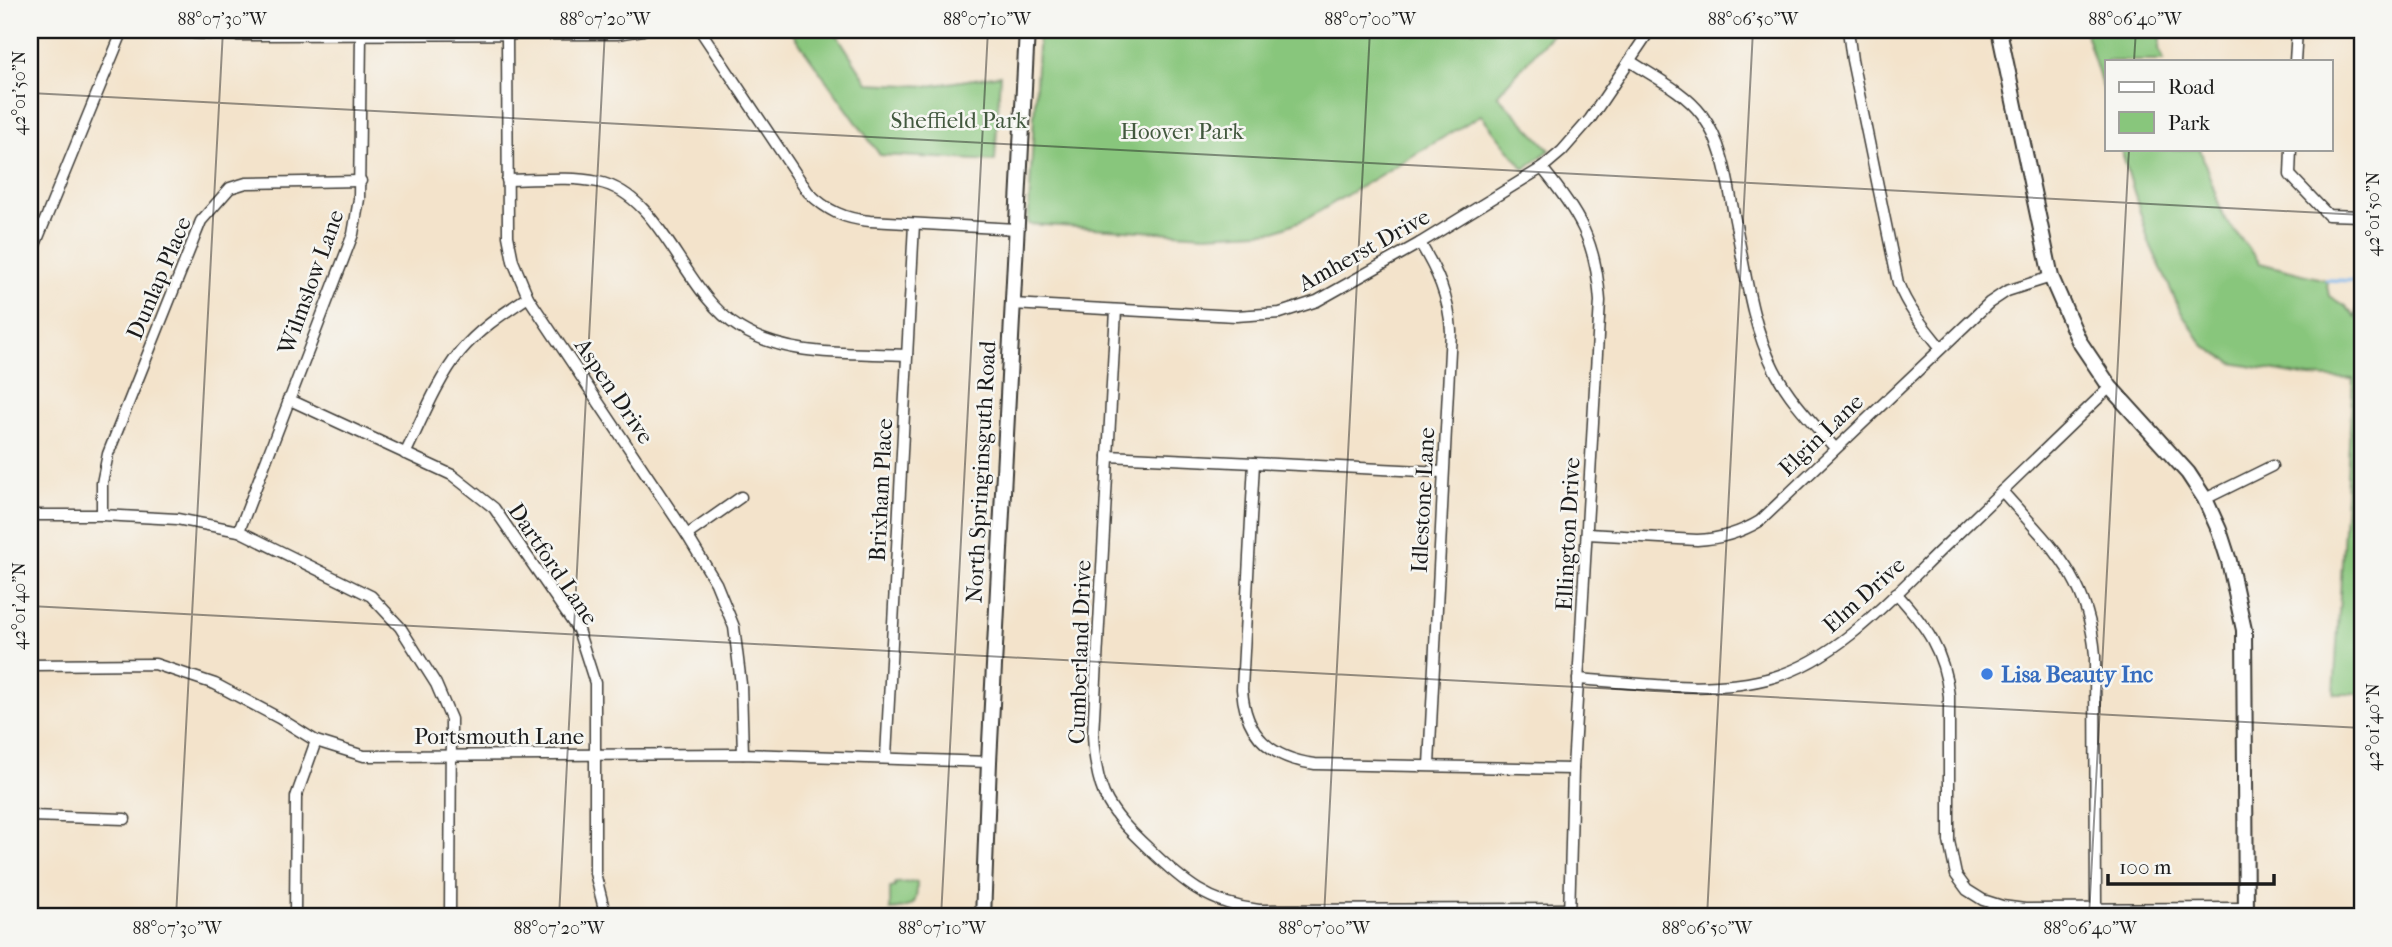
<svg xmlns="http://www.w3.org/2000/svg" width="2392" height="947" font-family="'IM FELL French Canon',serif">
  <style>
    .green { fill: #88c67c; stroke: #52714c; stroke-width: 2 }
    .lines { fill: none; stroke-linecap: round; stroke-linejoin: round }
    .stream { stroke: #78b2e9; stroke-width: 3.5 }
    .street-casing { stroke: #3c3a36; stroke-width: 13 }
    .secondary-casing { stroke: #3c3a36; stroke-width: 18 }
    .street { stroke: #fff; stroke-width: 10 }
    .secondary { stroke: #fff; stroke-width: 14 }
    .ticks { fill: none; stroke: #1c1c1c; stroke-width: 2; stroke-opacity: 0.45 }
    .shop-dot { fill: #3f7fe0; stroke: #f6f6f2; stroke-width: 2.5 }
    .labels { text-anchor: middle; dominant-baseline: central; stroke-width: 5; stroke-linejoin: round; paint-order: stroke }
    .park-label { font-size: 23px; fill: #42583e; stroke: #f6f6f2 }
    .street-label { font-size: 23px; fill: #1c1c1c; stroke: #f6f6f2 }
    .shop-label { font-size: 23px; font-weight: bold; fill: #366cbe; stroke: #f6f6f2; text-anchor: start }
    .neatline { fill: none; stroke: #1c1c1c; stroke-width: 2.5 }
    .ticks-label { font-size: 18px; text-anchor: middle; fill: #1c1c1c }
  </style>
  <rect width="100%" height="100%" fill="#f6f6f2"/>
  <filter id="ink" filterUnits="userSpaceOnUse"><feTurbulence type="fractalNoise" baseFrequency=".0143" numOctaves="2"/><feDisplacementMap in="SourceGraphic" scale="14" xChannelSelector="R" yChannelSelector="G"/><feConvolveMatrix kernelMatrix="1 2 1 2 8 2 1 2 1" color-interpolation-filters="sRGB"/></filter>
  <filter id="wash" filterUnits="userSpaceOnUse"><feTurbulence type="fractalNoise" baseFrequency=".00686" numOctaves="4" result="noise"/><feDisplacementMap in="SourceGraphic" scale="28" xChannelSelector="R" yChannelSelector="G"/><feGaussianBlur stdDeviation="1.57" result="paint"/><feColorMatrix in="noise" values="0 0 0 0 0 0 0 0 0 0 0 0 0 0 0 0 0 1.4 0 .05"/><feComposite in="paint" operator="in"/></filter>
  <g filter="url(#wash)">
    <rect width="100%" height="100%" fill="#f3e3cb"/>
    <!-- green -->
    <g class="green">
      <polygon points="790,30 834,30 868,83 929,86 1000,75 995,161 880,155"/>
      <polygon points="1039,30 1556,30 1497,95 1550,150 1524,169 1481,115 1308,218 1275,231 1206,235 1028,224"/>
      <polygon points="2085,30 2161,30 2159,49 2164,61 2107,61 2107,102"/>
      <polygon points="2121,149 2200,149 2223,216 2260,263 2326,280 2329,296 2345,306 2356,318 2357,301 2362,301 2362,694 2334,694 2353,379 2309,377 2232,363 2203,345 2180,310 2149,242"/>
      <path d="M917 882C918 906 913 908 890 910V888L895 887V883Z"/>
    </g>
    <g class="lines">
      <!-- stream -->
      <polyline class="stream" points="2326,280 2362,281"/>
    </g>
  </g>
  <g filter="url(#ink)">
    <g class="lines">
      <defs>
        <g id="street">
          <polyline points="180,30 194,33 238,35 617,34 643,30"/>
          <path d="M700 30 808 192C827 211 845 219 870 221L1016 229"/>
          <path d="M1848 30 1852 60 1898 283C1908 309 1924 327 1941 348"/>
          <polyline points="507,35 508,236 513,261 528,297 687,535 716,583 734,627 741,684 743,754"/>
          <path d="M1630 61C1654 77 1684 91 1702 115 1724 145 1728 184 1735 220 1745 269 1751 324 1774 369 1789 399 1813 423 1835 448"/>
          <polyline points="2295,61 2297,30"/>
          <polyline points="2291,149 2290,175 2328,215 2362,216"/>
          <path d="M1542 168C1579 213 1596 241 1600 301L1573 769 1569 917"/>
          <path d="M507 180C536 180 569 176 598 182 663 195 682 293 740 328 789 358 852 352 907 355"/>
          <path d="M1420 243C1437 271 1449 297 1451 331L1429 765"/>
          <polyline points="30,257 123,30"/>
          <polyline points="1012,304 1236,316 1280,313 1317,301 1420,243 1542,168 1562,151 1590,119 1650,30"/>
          <path d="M1116 310 1093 735C1094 755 1096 775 1104 794 1114 816 1131 832 1148 848 1183 882 1209 904 1259 910L1570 909"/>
          <polyline points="288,399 452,475 494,508 578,630 595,683 595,873 605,913"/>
          <path d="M405 454C422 420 436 382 460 352 479 329 504 313 528 297"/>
          <polyline points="1108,456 1443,472"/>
          <path d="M1254 463 1242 689C1245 735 1270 758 1315 764L1573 769"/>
          <path d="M2002 491C2052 548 2088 576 2095 655L2096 909"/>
          <polyline points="2205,499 2272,466"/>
          <polyline points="30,515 102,515 177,519 239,531 371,596 400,627 436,684 451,719 450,917"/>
          <polyline points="102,515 102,483 108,454 201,221 230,188 246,183 361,181"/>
          <polyline points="239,531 345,255 353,234 359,199 361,35"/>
          <path d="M1587 534 1697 540C1721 539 1740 533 1760 521L1989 303 2007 291 2051 277"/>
          <polyline points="687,535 741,497"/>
          <path d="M1896 593C1926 626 1944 650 1949 696V841L1956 875 1967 890 1983 900 2002 906 2025 909 2246 908"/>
          <polyline points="30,665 155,664 215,684 279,718 316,741 364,756 743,754 989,762"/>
          <path d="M1578 679C1640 683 1714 695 1774 677 1840 658 1896 593 1945 546 2000 493 2055 440 2110 387"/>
          <polyline points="886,757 914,224"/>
          <polyline points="30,816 125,819"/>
          <polyline points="295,913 296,797 316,741"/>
        </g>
        <g id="secondary">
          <polyline points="1999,30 2051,277 2079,341 2110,387 2188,473 2205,499 2219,530 2229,561 2244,630 2246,917"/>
          <polyline points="983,917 989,762 1027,30"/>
        </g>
      </defs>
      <!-- street casing -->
      <use href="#street" class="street-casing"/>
      <!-- secondary casing -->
      <use href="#secondary" class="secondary-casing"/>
      <!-- street -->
      <use href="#street" class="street"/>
      <!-- secondary -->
      <use href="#secondary" class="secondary"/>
    </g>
  </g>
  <!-- ticks -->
  <path class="ticks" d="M2134 61 2136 30M30 93 2362 215M30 606 2362 728M176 917 223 30M559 917 605 30M941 917 988 30M1324 917 1370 30M1707 917 1753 30M2089 917 2129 149"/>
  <!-- markers -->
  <circle class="shop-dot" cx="1987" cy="674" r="7"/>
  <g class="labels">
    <!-- park labels -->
    <g class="park-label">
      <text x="959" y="120">Sheffield Park</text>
      <text x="1182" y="131">Hoover Park</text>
    </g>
    <!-- street labels -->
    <g class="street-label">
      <text transform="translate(1364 250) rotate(-29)">Amherst Drive</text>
      <text transform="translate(159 278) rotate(-67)">Dunlap Place</text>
      <text transform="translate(311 282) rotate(-70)">Wilmslow Lane</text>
      <text transform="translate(614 391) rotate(56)">Aspen Drive</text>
      <text transform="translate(1821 435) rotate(-44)">Elgin Lane</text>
      <text transform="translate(981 472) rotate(-87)">North Springinsguth Road</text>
      <text transform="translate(881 490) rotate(-87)">Brixham Place</text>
      <text transform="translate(1423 500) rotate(-87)">Idlestone Lane</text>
      <text transform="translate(1568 534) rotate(-87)">Ellington Drive</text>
      <text transform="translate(553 564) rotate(56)">Dartford Lane</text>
      <text transform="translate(1864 595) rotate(-42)">Elm Drive</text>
      <text transform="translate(1080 652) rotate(-88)">Cumberland Drive</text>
      <text x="499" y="736">Portsmouth Lane</text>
    </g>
    <!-- shop labels -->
    <g class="shop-label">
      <text x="2001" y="674">Lisa Beauty Inc</text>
    </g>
  </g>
  <!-- margin -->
  <rect width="2392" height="947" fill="none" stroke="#f6f6f2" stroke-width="77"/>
  <!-- legend -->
  <rect x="2105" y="60" width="228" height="91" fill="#f6f6f2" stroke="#9f9f9c" stroke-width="2"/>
  <rect x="2119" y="82" width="35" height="10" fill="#ffffff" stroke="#9f9f9c" stroke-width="2"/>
  <text x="2168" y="94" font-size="21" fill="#1c1c1c">Road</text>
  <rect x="2119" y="112" width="35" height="21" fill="#88c67c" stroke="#9f9f9c" stroke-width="2"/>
  <text x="2168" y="130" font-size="21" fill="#1c1c1c">Park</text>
  <!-- scale -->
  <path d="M2108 874v10h166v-10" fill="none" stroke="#1c1c1c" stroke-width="3.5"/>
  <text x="2119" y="874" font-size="21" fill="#1c1c1c" stroke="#f6f6f2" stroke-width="5" paint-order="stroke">100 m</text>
  <rect x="38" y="38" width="2316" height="870" class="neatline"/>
  <g class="ticks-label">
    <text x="222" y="25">88°07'30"W</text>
    <text x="605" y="25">88°07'20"W</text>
    <text x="987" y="25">88°07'10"W</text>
    <text x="1370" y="25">88°07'00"W</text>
    <text x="1753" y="25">88°06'50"W</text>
    <text x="2135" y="25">88°06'40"W</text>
    <text transform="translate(19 93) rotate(-90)" y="6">42°01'50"N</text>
    <text transform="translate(2373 214) rotate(-90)" y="6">42°01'50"N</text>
    <text transform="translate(19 606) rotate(-90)" y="6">42°01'40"N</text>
    <text transform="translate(2373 727) rotate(-90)" y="6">42°01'40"N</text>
    <text x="177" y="934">88°07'30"W</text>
    <text x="559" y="934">88°07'20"W</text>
    <text x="942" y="934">88°07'10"W</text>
    <text x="1324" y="934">88°07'00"W</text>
    <text x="1707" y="934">88°06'50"W</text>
    <text x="2090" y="934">88°06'40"W</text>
  </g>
</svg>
